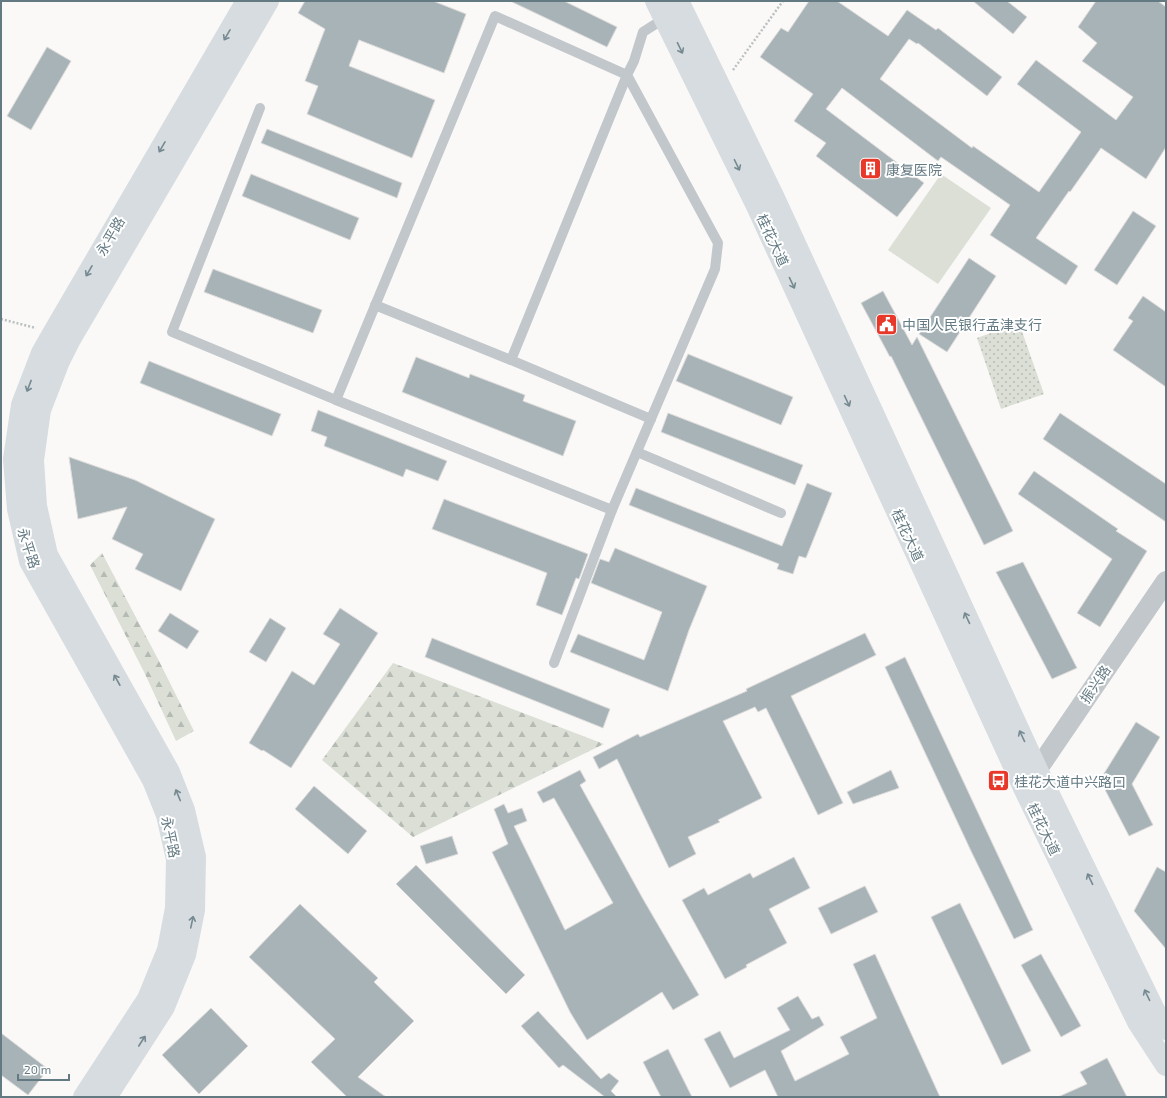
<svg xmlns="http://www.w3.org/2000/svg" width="1167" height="1098" font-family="'Exo 2','Noto Sans SC',sans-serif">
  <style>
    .grass { fill: #dbdfd6 }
    .forest { fill: url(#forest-firs) }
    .park { fill: url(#park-dots) }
    .building { fill: #a7b3b7; stroke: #dcdbda }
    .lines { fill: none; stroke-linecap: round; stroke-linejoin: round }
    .path { stroke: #bbc0c2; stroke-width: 2.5; stroke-dasharray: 2 2; stroke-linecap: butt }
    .service { stroke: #c1c7ca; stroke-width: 10 }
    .minor { stroke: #c1c7ca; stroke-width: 20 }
    .secondary { stroke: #d6dcdf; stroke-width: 22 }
    .oneway { stroke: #758991 }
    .labels { text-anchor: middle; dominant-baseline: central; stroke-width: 4; stroke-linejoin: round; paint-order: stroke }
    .poi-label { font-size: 14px; fill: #647a83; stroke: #fff; text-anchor: start }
    .street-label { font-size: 14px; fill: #647a83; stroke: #fff }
  </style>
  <defs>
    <pattern id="forest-firs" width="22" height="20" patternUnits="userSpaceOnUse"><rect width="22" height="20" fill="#dbdfd6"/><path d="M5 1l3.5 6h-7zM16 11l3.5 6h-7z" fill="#b5bab3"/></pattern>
    <pattern id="park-dots" width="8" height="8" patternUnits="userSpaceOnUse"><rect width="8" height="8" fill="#dbdfd6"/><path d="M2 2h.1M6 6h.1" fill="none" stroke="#b5bab3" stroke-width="1.8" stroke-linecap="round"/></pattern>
  </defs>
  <rect width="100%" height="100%" fill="#faf9f7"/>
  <!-- grass -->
  <polygon class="grass" points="941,174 991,208 938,284 888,250"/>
  <!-- forest -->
  <g class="forest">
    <polygon points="102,553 159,661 194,731 176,741 145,674 90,565"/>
    <polygon points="393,663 604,744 413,837 322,760"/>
  </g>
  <!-- park -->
  <polygon class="park" points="1019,323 1044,394 1001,409 977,338"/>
  <!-- building -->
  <g class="building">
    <polygon points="305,1 433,1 466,14 444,73 359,40 349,66 435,100 412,158 307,114 318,86 305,81 325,29 298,13"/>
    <polygon points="510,1 564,1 617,27 607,47"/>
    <polygon points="809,1 837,1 888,36 907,10 936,30 938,28 1002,77 987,96 918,43 917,44 909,39 880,79 972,148 973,146 1039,192 1081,132 1017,84 1036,60 1116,120 1133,97 1082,61 1097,43 1078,27 1096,1 1158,1 1166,7 1166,147 1146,179 1101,148 1070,192 1069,191 1036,238 1078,266 1066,285 990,235 1010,205 941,157 938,161 842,88 826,109 924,183 897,217 816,156 826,143 794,121 813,94 760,57 781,28 788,32"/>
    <polygon points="973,1 1007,1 1027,17 1013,34"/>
    <polygon points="47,47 71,61 31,130 7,116"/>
    <polygon points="267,129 402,183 397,198 261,143"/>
    <polygon points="251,174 359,218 350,240 242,196"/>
    <polygon points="1133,211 1156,226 1117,285 1094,270"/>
    <polygon points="969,258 996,276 947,352 919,334"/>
    <polygon points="213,269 322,310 313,333 204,292"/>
    <polygon points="883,291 912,345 917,337 1013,531 984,545 891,356 890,357 861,303"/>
    <polygon points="1143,296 1166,312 1166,387 1113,350 1133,321 1128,318"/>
    <polygon points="688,354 793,397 781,425 676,381"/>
    <polygon points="416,357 469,378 470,374 525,395 523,401 576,421 563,456 402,392"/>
    <polygon points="149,361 281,414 272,436 140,383"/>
    <polygon points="318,410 447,461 438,481 406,469 403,477 324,446 327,437 311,431"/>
    <polygon points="668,413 803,465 795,485 661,432"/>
    <polygon points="1060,413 1166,484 1166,522 1043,439"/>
    <polygon points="69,457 135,480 215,519 181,591 135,569 143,554 112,539 127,507 78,519"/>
    <polygon points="1034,471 1118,529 1116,531 1147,551 1100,627 1077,613 1112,559 1018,494"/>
    <polygon points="807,483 832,493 806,558 799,556 793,574 777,569 779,564 629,505 636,488 782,546"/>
    <polygon points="444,499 588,554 579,579 576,578 562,615 536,605 547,573 432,529"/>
    <polygon points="615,548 707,586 689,630 668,691 570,652 578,634 644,660 662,612 591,583 600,559 609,562"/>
    <polygon points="1023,562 1077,668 1052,679 996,572"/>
    <polygon points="340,608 378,633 291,768 263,750 262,751 249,743 292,671 314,685 340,644 323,634"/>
    <polygon points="170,613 199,631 187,649 158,631"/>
    <polygon points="270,618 286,628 266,662 249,652"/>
    <polygon points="865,633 876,655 791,696 843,803 818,815 766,708 758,712 755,707 723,721 762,798 718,820 720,822 688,837 696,854 669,868 617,759 599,769 593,757 638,734 640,737 747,691 746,689"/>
    <polygon points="432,638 610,709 603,728 425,657"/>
    <polygon points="905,657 1033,930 1014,939 971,851 885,667"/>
    <polygon points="1136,722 1160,737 1132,784 1153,825 1129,836 1100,780"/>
    <polygon points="580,770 586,781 580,785 643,899 699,995 673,1010 662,992 587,1040 570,1012 492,852 508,844 494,809 504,804 508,813 522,808 527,821 514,826 565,930 613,903 554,798 543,803 537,792"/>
    <polygon points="891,770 899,788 853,804 847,792"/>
    <polygon points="314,786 367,831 348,854 295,809"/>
    <polygon points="452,836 458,854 426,864 420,846"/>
    <polygon points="794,857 810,888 769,909 787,943 746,965 747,967 725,979 682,900 704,888 708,895 750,873 753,878"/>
    <polygon points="416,865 525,975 506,994 396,884"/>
    <polygon points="1157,867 1166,872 1166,949 1134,911"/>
    <polygon points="865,886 878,912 831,934 818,908"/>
    <polygon points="960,903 1031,1051 1002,1065 931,917"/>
    <polygon points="300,904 378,978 374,982 414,1021 358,1077 386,1097 347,1097 311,1062 335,1039 249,957"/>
    <polygon points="875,954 940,1097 778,1097 765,1070 730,1088 704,1039 720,1031 734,1058 790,1030 777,1008 798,996 812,1019 819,1016 824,1025 781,1051 795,1081 849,1054 840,1037 877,1018 853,964"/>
    <polygon points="1041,954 1081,1026 1061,1037 1021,965"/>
    <polygon points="211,1008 248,1046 199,1094 162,1055"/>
    <polygon points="538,1011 601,1079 609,1073 619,1081 611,1091 617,1097 605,1097 563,1065 559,1068 521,1026"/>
    <polygon points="1,1033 48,1069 28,1095 1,1075"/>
    <polygon points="668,1049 692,1097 661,1097 643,1062"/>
    <polygon points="1107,1058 1127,1097 1058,1097 1087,1084 1080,1072"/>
  </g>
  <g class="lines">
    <!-- path -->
    <g class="path">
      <polyline points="733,70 783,1"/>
      <polyline points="1,319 36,328"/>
    </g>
    <!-- service -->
    <g class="service">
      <polyline points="627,75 718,243 715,269 612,510 336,400 495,16 627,75 634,61 643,32 665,18"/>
      <polyline points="627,75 511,360 651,419"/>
      <polyline points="260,108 172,332 336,400"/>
      <polyline points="375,305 511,360"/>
      <polyline points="637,452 781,513"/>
      <polyline points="554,663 612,510"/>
    </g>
    <!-- minor -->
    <polyline class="minor" points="1029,782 1166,581"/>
    <!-- secondary -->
    <g class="secondary">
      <polyline points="656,1 757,206 1024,788 1138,1022 1166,1065"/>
      <polyline points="678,1 774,198 1037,770 1155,1012 1166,1029"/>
      <polyline points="84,1097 148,999 168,950 176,908 177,859 167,815 153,780 30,561 18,509 14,459 22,405 42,353 54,332 247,1"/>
      <polyline points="106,1097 164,1007 185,955 194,910 195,857 184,810 169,772 47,555 36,506 33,460 40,410 59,361 69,341 268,1"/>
    </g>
  </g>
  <!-- one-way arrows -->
  <defs><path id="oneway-shaft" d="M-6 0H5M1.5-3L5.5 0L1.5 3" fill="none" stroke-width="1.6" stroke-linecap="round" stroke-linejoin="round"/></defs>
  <g class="oneway">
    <use href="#oneway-shaft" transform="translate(227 35) rotate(120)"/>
    <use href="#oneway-shaft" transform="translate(680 48) rotate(64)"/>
    <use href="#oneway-shaft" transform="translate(162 147) rotate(120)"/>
    <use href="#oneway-shaft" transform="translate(737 165) rotate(64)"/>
    <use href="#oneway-shaft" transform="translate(89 271) rotate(120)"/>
    <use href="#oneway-shaft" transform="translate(792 283) rotate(65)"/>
    <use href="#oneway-shaft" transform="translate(29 386) rotate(111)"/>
    <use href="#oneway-shaft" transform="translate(847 401) rotate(65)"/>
    <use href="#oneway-shaft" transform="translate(967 618) rotate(-115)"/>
    <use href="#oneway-shaft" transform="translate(117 680) rotate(-119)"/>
    <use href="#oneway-shaft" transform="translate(1022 736) rotate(-115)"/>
    <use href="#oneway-shaft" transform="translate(178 795) rotate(-112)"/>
    <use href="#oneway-shaft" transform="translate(1090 879) rotate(-116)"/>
    <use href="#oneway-shaft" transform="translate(192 922) rotate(-78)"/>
    <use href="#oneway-shaft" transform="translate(1147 995) rotate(-116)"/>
    <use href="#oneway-shaft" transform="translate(142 1041) rotate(-57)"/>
  </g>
  <!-- icons -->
  <defs>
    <symbol id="building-square" viewBox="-11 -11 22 22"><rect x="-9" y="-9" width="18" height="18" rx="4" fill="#e7382a" stroke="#fff"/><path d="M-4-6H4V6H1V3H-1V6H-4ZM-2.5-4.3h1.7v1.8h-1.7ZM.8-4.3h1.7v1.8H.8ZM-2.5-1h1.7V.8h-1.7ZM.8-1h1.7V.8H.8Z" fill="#fff"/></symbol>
    <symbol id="civic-square" viewBox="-11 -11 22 22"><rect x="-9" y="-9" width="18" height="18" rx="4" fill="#e7382a" stroke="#fff"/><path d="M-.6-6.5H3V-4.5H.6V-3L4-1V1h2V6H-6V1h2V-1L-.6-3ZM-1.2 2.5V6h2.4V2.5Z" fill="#fff"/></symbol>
    <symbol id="bus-square" viewBox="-11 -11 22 22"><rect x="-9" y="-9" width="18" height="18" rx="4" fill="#e7382a" stroke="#fff"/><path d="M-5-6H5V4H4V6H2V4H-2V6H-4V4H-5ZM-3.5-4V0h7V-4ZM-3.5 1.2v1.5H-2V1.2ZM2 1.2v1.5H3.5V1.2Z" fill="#fff"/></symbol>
  </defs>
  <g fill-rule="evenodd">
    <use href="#building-square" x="858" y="156" width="25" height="25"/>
    <use href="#civic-square" x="874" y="312" width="25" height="25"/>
    <use href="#bus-square" x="986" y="768" width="25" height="25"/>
  </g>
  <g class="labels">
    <!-- poi labels -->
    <g class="poi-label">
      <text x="886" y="169">康复医院</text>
      <text x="902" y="324">中国人民银行孟津支行</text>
      <text x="1014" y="781">桂花大道中兴路口</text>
    </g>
    <!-- street labels -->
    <g class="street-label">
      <text transform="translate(110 236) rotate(-60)">永平路</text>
      <text transform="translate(773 240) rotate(65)">桂花大道</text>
      <text transform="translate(908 535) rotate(65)">桂花大道</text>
      <text transform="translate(29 548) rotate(72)">永平路</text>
      <text transform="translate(1095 684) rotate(-56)">振兴路</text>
      <text transform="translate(1044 829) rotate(64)">桂花大道</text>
      <text transform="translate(171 837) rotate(78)">永平路</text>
    </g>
  </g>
  <!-- border -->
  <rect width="1167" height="1098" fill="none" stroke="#647a83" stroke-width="4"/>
  <!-- scale -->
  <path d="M18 1074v6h51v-6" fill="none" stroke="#647a83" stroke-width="2"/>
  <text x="24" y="1074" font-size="12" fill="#647a83" stroke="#ffffff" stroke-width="3" paint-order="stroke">20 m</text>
</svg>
